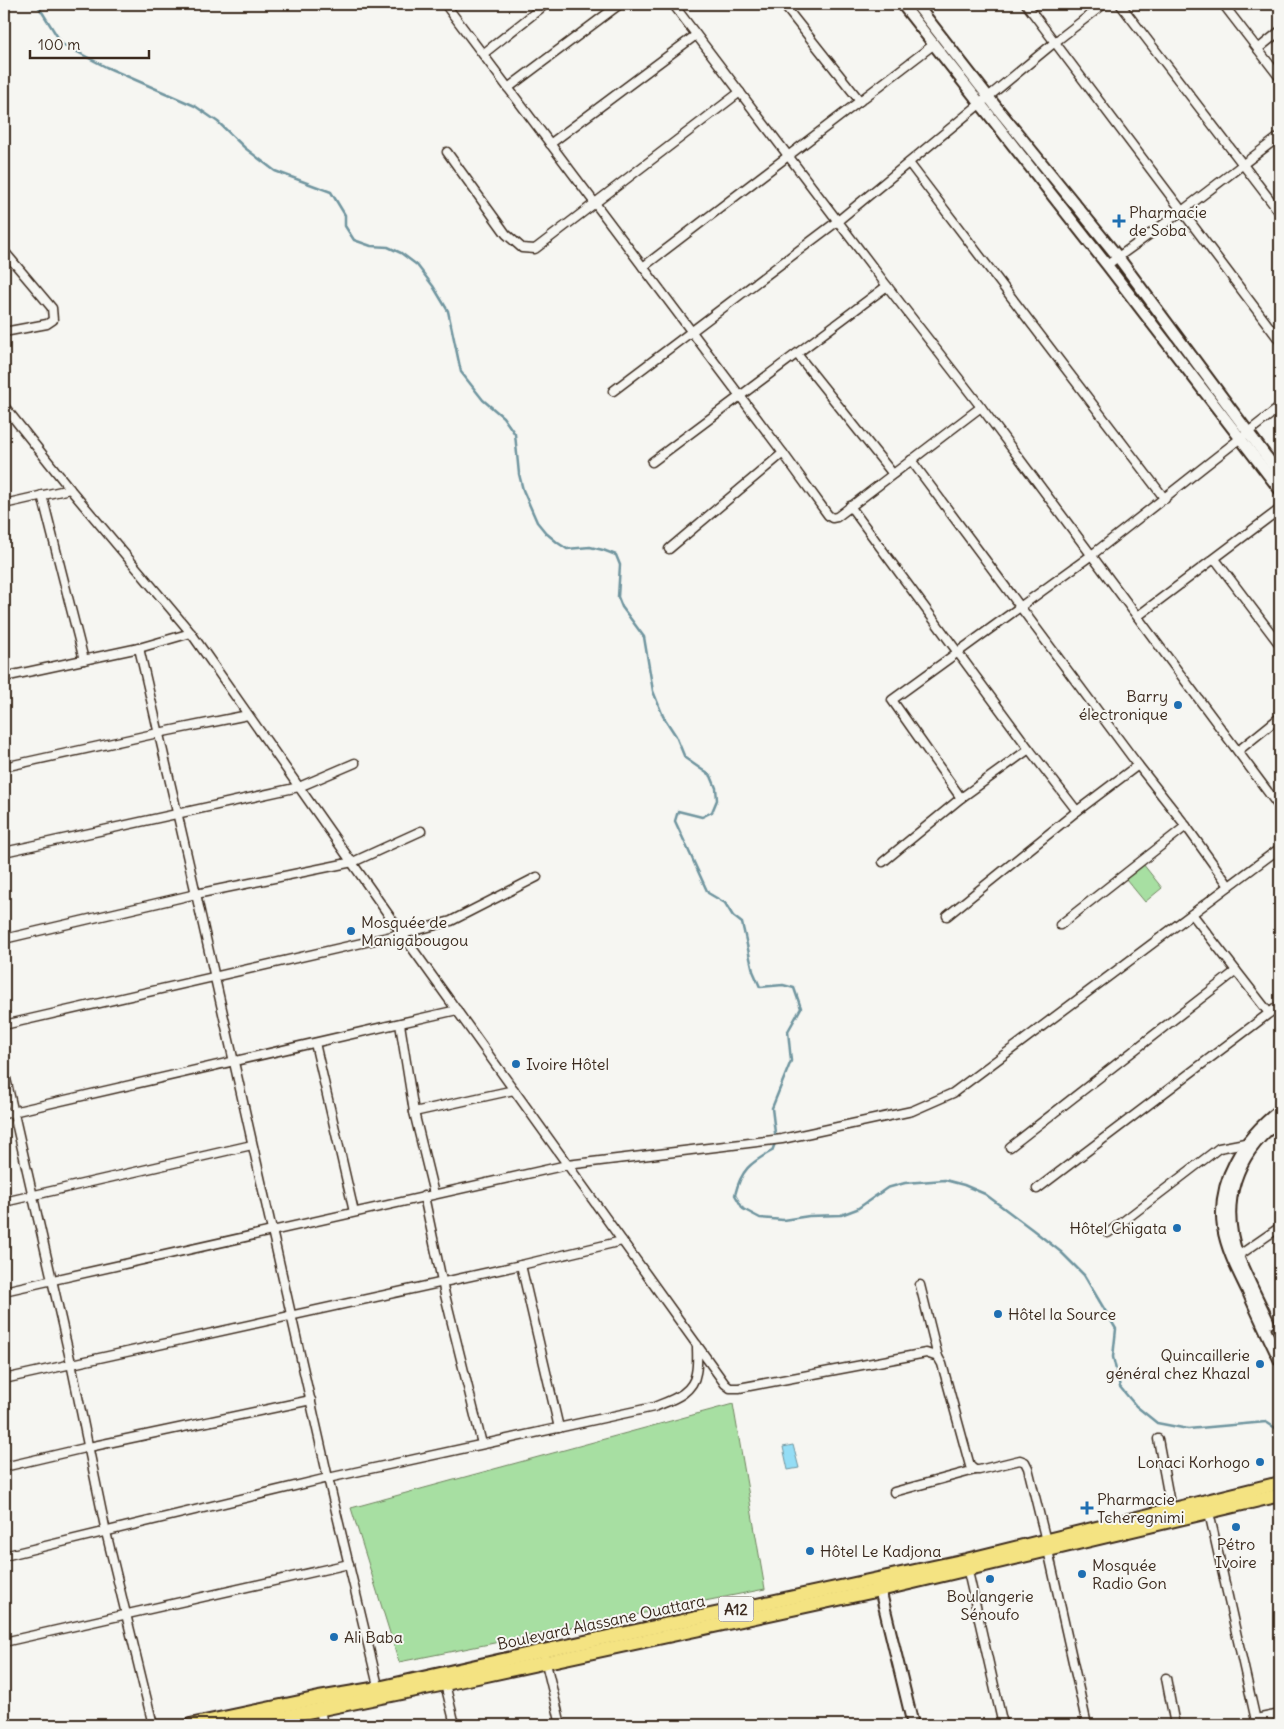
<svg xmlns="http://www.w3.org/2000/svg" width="1284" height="1729" font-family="Delius,sans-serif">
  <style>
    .green { fill: #a7dfa2; stroke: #718460 }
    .water { fill: #94ddf5; stroke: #70959f }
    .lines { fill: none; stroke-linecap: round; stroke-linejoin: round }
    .stream { stroke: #70959f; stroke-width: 2.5 }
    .minor-casing { stroke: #3b2a1e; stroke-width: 11 }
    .tertiary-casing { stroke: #3b2a1e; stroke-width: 14 }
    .primary-casing { stroke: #3b2a1e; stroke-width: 16 }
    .minor { stroke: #f6f6f2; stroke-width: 8 }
    .tertiary { stroke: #f6f6f2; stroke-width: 10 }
    .primary { stroke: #f4e382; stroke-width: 12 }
    .poi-dot { fill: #1f6fb2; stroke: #f6f6f2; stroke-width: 2 }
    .labels { text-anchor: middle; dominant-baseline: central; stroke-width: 4; stroke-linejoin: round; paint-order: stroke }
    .shield { fill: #f6f6f2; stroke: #73675e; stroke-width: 1 }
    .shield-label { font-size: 15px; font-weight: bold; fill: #3b2a1e }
    .poi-label { font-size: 16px; fill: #3b2a1e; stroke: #f6f6f2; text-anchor: start }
    .street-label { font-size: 16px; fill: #3b2a1e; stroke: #f6f6f2 }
  </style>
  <rect width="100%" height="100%" fill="#f6f6f2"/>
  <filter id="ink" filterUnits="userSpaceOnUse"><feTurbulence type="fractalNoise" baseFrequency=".02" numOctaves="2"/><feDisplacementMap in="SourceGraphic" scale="10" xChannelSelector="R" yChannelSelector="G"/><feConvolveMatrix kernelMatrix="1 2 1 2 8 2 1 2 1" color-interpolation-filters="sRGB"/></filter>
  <g filter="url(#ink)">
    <!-- green -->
    <g class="green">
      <polygon points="1143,864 1162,888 1145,902 1126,879"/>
      <polygon points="733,1404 765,1589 399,1662 351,1508"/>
    </g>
    <!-- water -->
    <polygon class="water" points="793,1445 799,1468 788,1470 783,1447"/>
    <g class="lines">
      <!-- stream -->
      <path class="stream" d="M37 4 62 44 106 67 195 106 218 122 245 148 275 171 331 192 345 215V226L354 240 371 246 388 247 401 253 417 265 433 286 448 311 461 372 483 400 503 417 515 434 519 474 523 490 537 522 546 533 558 543 567 549 590 547 603 550 616 555 620 565 618 597 622 607 644 637 653 691 663 716 676 736 685 758 711 776 716 788 717 800 712 812 702 817 678 811 675 821 708 893 725 903 733 916 742 923 753 971 760 987 783 985 794 988 801 1008 788 1031 791 1061 772 1108 776 1141 772 1151C750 1163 741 1170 735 1195L743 1209 760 1218 783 1220 809 1216 841 1215 857 1209 887 1188 905 1183 945 1180 964 1185 985 1194 1033 1230 1061 1252 1084 1275 1116 1329 1113 1357 1120 1387 1136 1406 1157 1423 1188 1429 1266 1422 1280 1431"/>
      <defs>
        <g id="minor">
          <polyline points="445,4 783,453 828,515 832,518 837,517 981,407"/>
          <polyline points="673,4 887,286 981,407 1280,808"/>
          <polyline points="783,4 860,101"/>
          <polyline points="1026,4 1280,341"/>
          <polyline points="1120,4 1280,213"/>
          <polyline points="1223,4 1280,78"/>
          <polyline points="1258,49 1280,31"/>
          <polyline points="483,54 546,4"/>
          <polyline points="508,88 620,4"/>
          <polyline points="550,144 696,35"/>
          <polyline points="447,152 506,234 522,248 535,249 740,92"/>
          <polyline points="909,163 1165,499"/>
          <polyline points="4,251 52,308 53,320 47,324 4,332"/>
          <polyline points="1107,265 1182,211 1280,136"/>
          <polyline points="643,267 933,45"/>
          <polyline points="797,354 893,474"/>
          <polyline points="613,391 839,220 1055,42 1104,4"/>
          <polyline points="4,406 70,489 191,633 402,934 725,1384 730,1388 739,1388 926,1353 938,1357"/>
          <polyline points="911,460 1138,765 1186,826 1229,886"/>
          <polyline points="652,462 887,286"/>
          <polyline points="42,495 84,660"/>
          <polyline points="4,504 70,489"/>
          <polyline points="850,506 1029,749 1077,811"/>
          <polyline points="669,549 783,453"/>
          <polyline points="1215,559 1280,645"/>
          <polyline points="1138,616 1280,509"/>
          <polyline points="139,648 196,894 328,1478 379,1690"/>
          <polyline points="4,677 139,648 191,633"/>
          <polyline points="1238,751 1280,717"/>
          <polyline points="4,767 158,733 248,715"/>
          <polyline points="961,798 892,700 1093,554 1280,407"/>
          <polyline points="4,852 299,787 355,763"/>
          <polyline points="883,862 961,798 1029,749"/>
          <polyline points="1192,914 1269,1013"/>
          <polyline points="947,916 1077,811 1138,765"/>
          <polyline points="1060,925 1186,826"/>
          <polyline points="4,939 196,894 353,862 421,831"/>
          <polyline points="400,1024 414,1112 434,1194"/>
          <polyline points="4,1025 414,931 451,921 537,877"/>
          <polyline points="315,1043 354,1212"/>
          <polyline points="4,1070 71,1363 106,1532 153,1725"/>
          <polyline points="414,1112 514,1090"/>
          <polyline points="4,1114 457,1010"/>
          <polyline points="1010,1147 1236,971"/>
          <polyline points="1037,1189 1280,1005"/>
          <polyline points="424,1196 445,1295 482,1444"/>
          <polyline points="4,1202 252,1145"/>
          <polyline points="1108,1233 1219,1148 1245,1143"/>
          <polyline points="1238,1256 1280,1227"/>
          <polyline points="521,1265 559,1428"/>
          <polyline points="920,1285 938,1357 942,1364 970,1466 975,1470 979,1470 1020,1460 1025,1462 1028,1468 1046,1541 1087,1725"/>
          <polyline points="4,1291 567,1165 782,1139 912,1111 953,1093 1280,848"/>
          <polyline points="4,1379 521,1265 622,1241"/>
          <polyline points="1158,1439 1171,1509"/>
          <polyline points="4,1467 89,1447 311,1400"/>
          <polyline points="894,1492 975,1470"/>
          <polyline points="1208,1508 1257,1725"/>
          <path d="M4 1556 328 1478 654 1407C671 1400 693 1394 696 1373 698 1364 697 1354 697 1345"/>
          <polyline points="967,1567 1003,1725"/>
          <polyline points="4,1642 349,1564"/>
          <polyline points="545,1659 561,1725"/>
          <polyline points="1166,1678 1175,1725"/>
          <polyline points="445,1684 455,1725"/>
          <polyline points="320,1709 323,1725"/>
          <polyline points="1256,1719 1280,1714"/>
        </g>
        <g id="tertiary">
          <polyline points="902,4 1107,265 1280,490"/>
          <polyline points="916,4 997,108 1118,257 1280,475"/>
          <path d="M1280 1110C1244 1138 1216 1180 1223 1228 1227 1251 1238 1271 1248 1292 1258 1315 1269 1338 1280 1361"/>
          <path d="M1269 1323C1259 1301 1247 1279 1238 1256 1219 1203 1236 1153 1280 1120"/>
          <polyline points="879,1585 913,1725"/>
        </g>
        <g id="primary">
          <polyline points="190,1725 319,1698 378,1688 543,1651 966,1560 1280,1483"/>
          <polyline points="244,1725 445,1684 880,1590 1280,1495"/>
        </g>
      </defs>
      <!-- minor casing -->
      <use href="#minor" class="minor-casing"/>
      <!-- tertiary casing -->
      <use href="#tertiary" class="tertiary-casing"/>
      <!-- primary casing -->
      <use href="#primary" class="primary-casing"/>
      <!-- minor -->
      <use href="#minor" class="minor"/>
      <!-- tertiary -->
      <use href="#tertiary" class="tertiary"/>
      <!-- primary -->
      <use href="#primary" class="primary"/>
    </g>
  </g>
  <!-- markers -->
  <g class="poi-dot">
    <path d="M1116.5 213.5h5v5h5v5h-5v5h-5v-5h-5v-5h5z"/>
    <circle cx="1178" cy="705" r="5"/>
    <circle cx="351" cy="931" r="5"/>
    <circle cx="516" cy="1064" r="5"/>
    <circle cx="1177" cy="1228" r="5"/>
    <circle cx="998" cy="1314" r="5"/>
    <circle cx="1260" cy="1364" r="5"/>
    <circle cx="1260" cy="1462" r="5"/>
    <path d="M1084.5 1500.5h5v5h5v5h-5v5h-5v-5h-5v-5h5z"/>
    <circle cx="1236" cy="1527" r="5"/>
    <circle cx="810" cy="1551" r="5"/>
    <circle cx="1082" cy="1574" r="5"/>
    <circle cx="990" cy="1579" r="5"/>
    <circle cx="334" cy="1637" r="5"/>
  </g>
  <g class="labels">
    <!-- shield labels -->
    <rect class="shield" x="718.5" y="1596.5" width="35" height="25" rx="4"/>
    <g class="shield-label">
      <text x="736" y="1609">A12</text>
    </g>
    <!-- poi labels -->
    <g class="poi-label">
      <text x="1129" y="212">Pharmacie<tspan x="1129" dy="18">de Soba</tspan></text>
      <text x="1168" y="696" text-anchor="end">Barry<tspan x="1168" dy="18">électronique</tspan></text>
      <text x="361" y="922">Mosquée de<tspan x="361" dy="18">Manigabougou</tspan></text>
      <text x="526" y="1064">Ivoire Hôtel</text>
      <text x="1167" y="1228" text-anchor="end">Hôtel Chigata</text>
      <text x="1008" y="1314">Hôtel la Source</text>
      <text x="1250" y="1355" text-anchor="end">Quincaillerie<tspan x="1250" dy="18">général chez Khazal</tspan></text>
      <text x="1250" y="1462" text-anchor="end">Lonaci Korhogo</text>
      <text x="1097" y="1499">Pharmacie<tspan x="1097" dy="18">Tcheregnimi</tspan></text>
      <text x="1236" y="1544" text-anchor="middle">Pétro<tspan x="1236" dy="18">Ivoire</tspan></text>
      <text x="820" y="1551">Hôtel Le Kadjona</text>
      <text x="1092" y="1565">Mosquée<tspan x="1092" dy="18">Radio Gon</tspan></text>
      <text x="990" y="1596" text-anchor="middle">Boulangerie<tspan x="990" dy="18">Sénoufo</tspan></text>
      <text x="344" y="1637">Ali Baba</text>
    </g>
    <!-- street labels -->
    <g class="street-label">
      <text transform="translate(601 1622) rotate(-12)">Boulevard Alassane Ouattara</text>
    </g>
  </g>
  <!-- margin -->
  <rect width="1284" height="1729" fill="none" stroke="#f6f6f2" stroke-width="20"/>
  <rect x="10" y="10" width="1264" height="1709" fill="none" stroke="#3b2a1e" stroke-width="2" filter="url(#ink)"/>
  <!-- scale -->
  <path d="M30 50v8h119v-8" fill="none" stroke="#3b2a1e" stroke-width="2.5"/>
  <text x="38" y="50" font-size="15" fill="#3b2a1e" stroke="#f6f6f2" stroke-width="4" paint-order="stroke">100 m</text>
</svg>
